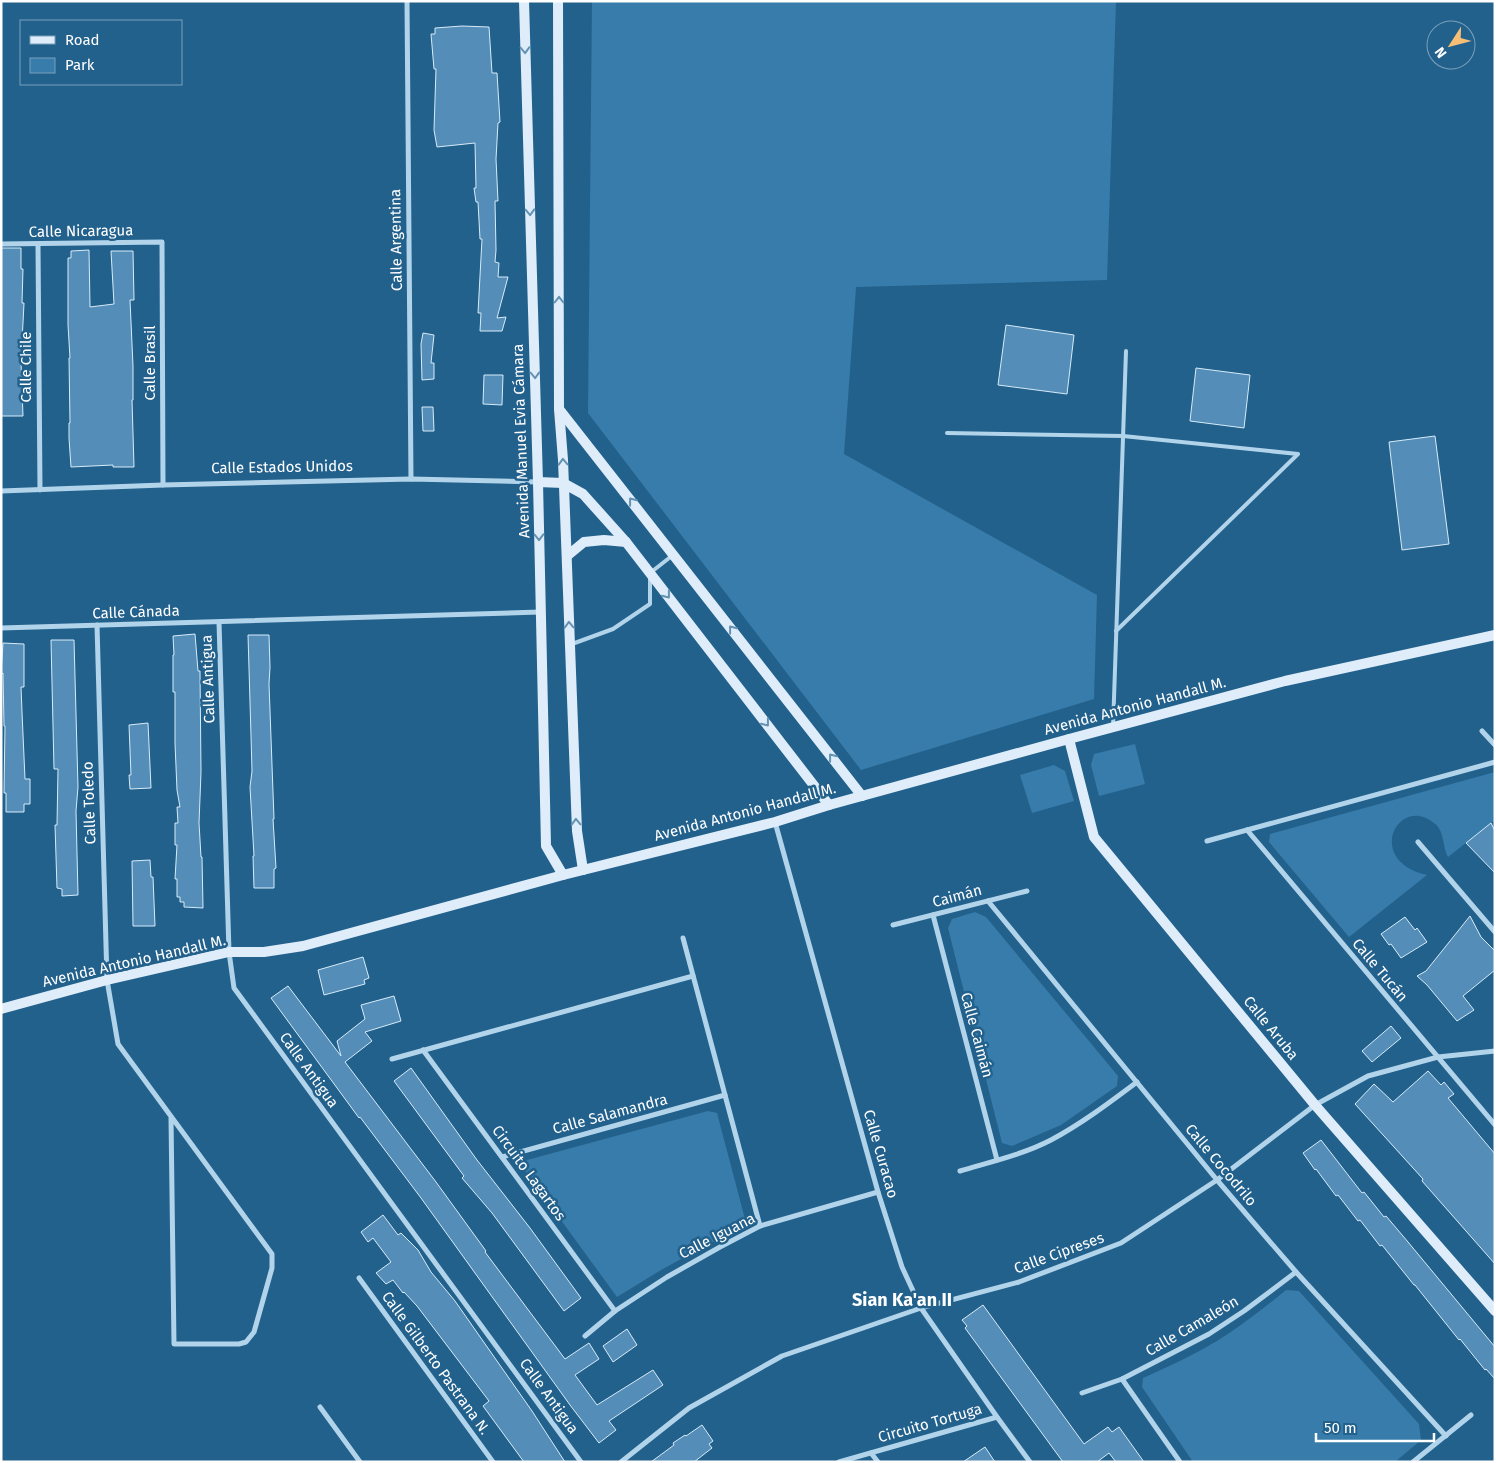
<svg xmlns="http://www.w3.org/2000/svg" width="1496" height="1463" font-family="'Fira Sans',sans-serif">
  <style>
    .green { fill: #377caa }
    .building { fill: #548eb8; stroke: #d7ebf8 }
    .lines { fill: none; stroke-linecap: round; stroke-linejoin: round }
    .lane { stroke: #b2d4eb; stroke-width: 4 }
    .street { stroke: #b2d4eb; stroke-width: 5 }
    .secondary { stroke: #deedf9; stroke-width: 10 }
    .oneway { stroke: #6492b3 }
    .labels { text-anchor: middle; dominant-baseline: central; stroke-width: 5; stroke-linejoin: round; paint-order: stroke }
    .street-label { font-size: 15px; fill: #fff; stroke: #23618d }
    .quarter-label { font-size: 18px; font-weight: bold; fill: #fff; stroke: #23618d }
  </style>
  <rect width="100%" height="100%" fill="#23618d"/>
  <!-- green -->
  <g class="green">
    <polygon points="592,1 1116,1 1107,280 856,287 844,454 1097,595 1094,699 861,770 588,413"/>
    <polygon points="1135,744 1145,784 1099,796 1091,765 1094,754"/>
    <polygon points="1054,765 1065,771 1074,801 1032,813 1020,775"/>
    <path d="M1495 772V820L1448 857C1442 846 1445 831 1434 823 1398 794 1364 861 1427 875L1349 937 1269 842 1270 834Z"/>
    <polygon points="975,912 986,917 1118,1076 1117,1086 1061,1125 1012,1146 1002,1143 948,928 952,919"/>
    <polygon points="708,1111 717,1113 745,1219 738,1228 661,1270 617,1297 523,1168 527,1160"/>
    <path d="M1286 1290 1299 1291 1419 1424 1421 1440 1395 1462H1193L1142 1387 1143 1378C1168 1367 1193 1355 1217 1341 1241 1326 1264 1308 1286 1290Z"/>
  </g>
  <!-- building -->
  <g class="building">
    <polygon points="462,26 489,27 492,73 497,73 500,122 498,123 496,159 498,201 495,201 496,250 495,262 499,263 498,277 508,277 497,318 506,317 502,331 480,331 481,313 478,313 482,239 480,239 478,202 476,202 474,188 476,188 475,143 437,147 434,130 436,69 434,69 431,34 435,34 435,28"/>
    <polygon points="1,248 21,248 21,269 23,269 22,303 24,303 21,362 23,416 1,416"/>
    <polygon points="89,250 90,307 114,304 111,251 133,251 134,300 130,300 133,366 133,400 132,400 134,467 113,467 113,465 71,467 69,438 69,423 70,423 69,358 70,358 68,325 68,258 71,258 71,251"/>
    <polygon points="1006,325 1074,335 1067,394 998,385"/>
    <polygon points="423,333 434,335 431,363 434,363 434,379 422,380 421,344"/>
    <polygon points="1196,368 1250,375 1244,428 1190,421"/>
    <polygon points="484,375 503,375 502,405 483,404"/>
    <polygon points="422,407 433,407 434,431 423,431"/>
    <polygon points="1435,436 1449,544 1402,550 1389,442"/>
    <polygon points="195,634 198,671 200,671 201,772 199,823 201,857 202,857 203,908 184,907 184,902 180,902 180,897 177,897 177,879 175,879 177,845 175,845 175,823 178,823 177,807 180,807 177,790 175,743 175,692 173,692 173,655 174,655 173,636"/>
    <polygon points="248,635 269,635 270,667 269,684 274,819 273,819 276,868 274,869 274,888 254,888 253,856 254,856 250,787 252,771 251,736"/>
    <polygon points="51,640 74,640 78,787 76,811 78,895 62,896 62,889 57,888 55,825 57,825 58,769 54,769"/>
    <polygon points="3,643 24,644 24,687 21,687 22,712 25,779 30,779 30,804 24,804 24,812 6,812 6,793 4,793 5,726 4,726 3,673 1,674"/>
    <polygon points="148,723 151,788 130,789 129,775 131,775 129,725"/>
    <polygon points="1491,823 1495,831 1495,873 1466,843"/>
    <polygon points="150,860 151,877 153,877 155,926 133,926 132,861"/>
    <polygon points="1470,916 1481,937 1495,951 1495,970 1463,996 1474,1010 1457,1021 1427,985 1417,976 1426,971"/>
    <polygon points="1405,917 1415,930 1417,928 1427,942 1401,958 1391,944 1389,945 1381,934"/>
    <polygon points="363,957 369,978 364,980 365,984 324,995 318,970"/>
    <polygon points="288,986 341,1056 337,1041 365,1019 361,1005 394,996 401,1021 365,1032 372,1041 345,1062 436,1182 486,1251 485,1252 565,1359 589,1343 599,1359 575,1375 597,1405 653,1370 663,1385 609,1421 616,1430 599,1443 570,1405 421,1198 360,1117 359,1118 351,1107 271,998"/>
    <polygon points="1391,1026 1401,1038 1372,1062 1362,1051"/>
    <polygon points="411,1068 477,1160 530,1228 581,1298 564,1311 492,1213 462,1178 464,1176 394,1081"/>
    <polygon points="1428,1071 1441,1085 1444,1082 1454,1094 1448,1098 1495,1154 1495,1264 1422,1181 1423,1179 1355,1104 1374,1084 1393,1102"/>
    <polygon points="1321,1140 1362,1193 1364,1192 1384,1217 1386,1216 1408,1242 1495,1347 1495,1379 1486,1369 1485,1370 1460,1339 1459,1340 1415,1285 1414,1285 1382,1245 1380,1246 1360,1220 1358,1221 1338,1195 1336,1196 1316,1169 1315,1170 1303,1153"/>
    <polygon points="383,1215 398,1235 401,1233 418,1250 431,1272 455,1301 532,1411 565,1462 524,1462 483,1406 489,1401 417,1306 404,1292 403,1293 393,1280 386,1284 376,1273 391,1262 373,1238 368,1242 361,1232"/>
    <polygon points="983,1305 1084,1444 1108,1427 1112,1432 1119,1427 1144,1462 1116,1462 1109,1453 1097,1462 1063,1462 965,1328 967,1326 962,1320"/>
    <polygon points="627,1329 637,1345 613,1362 603,1346"/>
    <polygon points="702,1425 713,1441 709,1444 712,1448 694,1462 651,1462 674,1445 673,1443 685,1435 686,1436"/>
    <polygon points="985,1447 995,1462 963,1462"/>
  </g>
  <g class="lines">
    <!-- lane -->
    <g class="lane">
      <polyline points="947,433 1123,436 1298,454 1116,631"/>
      <polyline points="572,644 613,629 650,604 650,573 673,555"/>
      <polyline points="1113,727 1126,351"/>
    </g>
    <!-- street -->
    <g class="street">
      <polyline points="407,1 411,479"/>
      <polyline points="1,244 162,242 163,485"/>
      <polyline points="38,244 40,490"/>
      <polyline points="1,491 163,485 411,479 538,482"/>
      <polyline points="219,622 229,952 234,988 581,1462"/>
      <polyline points="97,625 107,980 118,1044 272,1254 272,1268 254,1332 246,1342 239,1344 174,1344 171,1118"/>
      <polyline points="1,628 540,612"/>
      <polyline points="1482,731 1495,745"/>
      <polyline points="775,822 878,1192 902,1267 921,1308 997,1417 1030,1462"/>
      <polyline points="1247,830 1495,1125"/>
      <polyline points="1207,841 1495,762"/>
      <polyline points="1418,842 1495,932"/>
      <polyline points="988,901 1217,1180 1296,1272 1446,1436"/>
      <polyline points="933,915 997,1160"/>
      <polyline points="893,925 1027,891"/>
      <polyline points="683,938 760,1226"/>
      <polyline points="423,1050 615,1311"/>
      <polyline points="392,1059 693,976"/>
      <polyline points="502,1157 725,1095"/>
      <path d="M960 1171C990 1162 1022 1155 1051 1140 1081 1124 1109 1103 1137 1082"/>
      <polyline points="359,1278 493,1462"/>
      <polyline points="585,1336 615,1311 667,1277 720,1247 760,1226 878,1192"/>
      <polyline points="1122,1379 1180,1462"/>
      <polyline points="1082,1393 1122,1379 1209,1334 1244,1311 1296,1272"/>
      <polyline points="320,1407 360,1462"/>
      <polyline points="871,1453 878,1462"/>
      <polyline points="621,1462 689,1408 782,1356 921,1308 1019,1282 1121,1243 1217,1180 1315,1105 1368,1076 1438,1057 1495,1051"/>
      <polyline points="839,1462 997,1417"/>
      <polyline points="1413,1462 1471,1415"/>
    </g>
    <!-- secondary -->
    <g class="secondary">
      <polyline points="524,1 538,482 546,846 563,875"/>
      <polyline points="558,1 559,409 563,460 577,831 583,870"/>
      <polyline points="559,409 862,796"/>
      <polyline points="538,482 563,483 583,494 626,542 829,805"/>
      <polyline points="567,556 584,542 604,540 626,542"/>
      <polyline points="1069,739 1094,837 1315,1105 1495,1311"/>
      <polyline points="1,1009 107,980 229,952 264,952 303,946 563,875 775,822 829,805 1069,739 1285,681 1495,635"/>
    </g>
  </g>
  <!-- one-way arrows -->
  <defs><path id="oneway-chevron" d="M-2-3.5L2.5 0L-2 3.5" fill="none" stroke-width="1.6" stroke-linecap="round" stroke-linejoin="round" transform="scale(1.25)"/></defs>
  <g class="oneway">
    <use href="#oneway-chevron" transform="translate(525 50) rotate(88)"/>
    <use href="#oneway-chevron" transform="translate(530 212) rotate(88)"/>
    <use href="#oneway-chevron" transform="translate(559 300) rotate(-90)"/>
    <use href="#oneway-chevron" transform="translate(535 375) rotate(88)"/>
    <use href="#oneway-chevron" transform="translate(563 462) rotate(-92)"/>
    <use href="#oneway-chevron" transform="translate(632 501) rotate(-128)"/>
    <use href="#oneway-chevron" transform="translate(539 537) rotate(89)"/>
    <use href="#oneway-chevron" transform="translate(667 595) rotate(52)"/>
    <use href="#oneway-chevron" transform="translate(569 625) rotate(-92)"/>
    <use href="#oneway-chevron" transform="translate(732 629) rotate(-128)"/>
    <use href="#oneway-chevron" transform="translate(766 723) rotate(52)"/>
    <use href="#oneway-chevron" transform="translate(832 757) rotate(-128)"/>
    <use href="#oneway-chevron" transform="translate(576 822) rotate(-92)"/>
  </g>
  <g class="labels">
    <!-- street labels -->
    <g class="street-label">
      <text transform="translate(81 231) rotate(-1)">Calle Nicaragua</text>
      <text transform="translate(396 240) rotate(-91)">Calle Argentina</text>
      <text transform="translate(150 363) rotate(-90)">Calle Brasil</text>
      <text transform="translate(26 367) rotate(-90)">Calle Chile</text>
      <text transform="translate(521 441) rotate(-92)">Avenida Manuel Evia Cámara</text>
      <text transform="translate(282 467) rotate(-1)">Calle Estados Unidos</text>
      <text transform="translate(136 612) rotate(-2)">Calle Cánada</text>
      <text transform="translate(208 679) rotate(-92)">Calle Antigua</text>
      <text transform="translate(1135 706) rotate(-15)">Avenida Antonio Handall M.</text>
      <text transform="translate(89 803) rotate(-92)">Calle Toledo</text>
      <text transform="translate(745 812) rotate(-15)">Avenida Antonio Handall M.</text>
      <text transform="translate(957 896) rotate(-15)">Caimán</text>
      <text transform="translate(134 961) rotate(-13)">Avenida Antonio Handall M.</text>
      <text transform="translate(1380 970) rotate(50)">Calle Tucán</text>
      <text transform="translate(1271 1028) rotate(51)">Calle Aruba</text>
      <text transform="translate(977 1035) rotate(75)">Calle Caimán</text>
      <text transform="translate(309 1070) rotate(54)">Calle Antigua</text>
      <text transform="translate(610 1114) rotate(-15)">Calle Salamandra</text>
      <text transform="translate(881 1154) rotate(74)">Calle Curacao</text>
      <text transform="translate(1221 1165) rotate(50)">Calle Cocodrilo</text>
      <text transform="translate(529 1173) rotate(54)">Circuito Lagartos</text>
      <text transform="translate(717 1236) rotate(-27)">Calle Iguana</text>
      <text transform="translate(1059 1253) rotate(-20)">Calle Cipreses</text>
      <text transform="translate(1192 1326) rotate(-30)">Calle Camaleón</text>
      <text transform="translate(436 1363) rotate(54)">Calle Gilberto Pastrana N.</text>
      <text transform="translate(549 1396) rotate(54)">Calle Antigua</text>
      <text transform="translate(930 1423) rotate(-16)">Circuito Tortuga</text>
    </g>
    <!-- quarter labels -->
    <g class="quarter-label">
      <text x="902" y="1300">Sian Ka'an II</text>
    </g>
  </g>
  <!-- border -->
  <rect width="1496" height="1463" fill="none" stroke="#ffffff" stroke-width="5"/>
  <!-- legend -->
  <rect x="20" y="20" width="162" height="65" fill="#23618d" stroke="#7ba0bb"/>
  <rect x="30" y="36" width="25" height="8" fill="#deedf9" stroke="#7ba0bb"/>
  <text x="65" y="45" font-size="15" fill="#ffffff">Road</text>
  <rect x="30" y="58" width="25" height="15" fill="#377caa" stroke="#7ba0bb"/>
  <text x="65" y="70" font-size="15" fill="#ffffff">Park</text>
  <!-- north arrow -->
  <g transform="translate(1451 45) rotate(234)"><circle r="24" fill="#23618d" stroke="#7ba0bb"/>
  <path d="M0-4L9 19L0 12L-9 19Z" fill="#f6bf75"/>
  <text y="-8" font-size="14" font-weight="bold" text-anchor="middle" fill="#ffffff">N</text>
  </g>
  <!-- scale -->
  <path d="M1316 1433v8h118v-8" fill="none" stroke="#ffffff" stroke-width="2.5"/>
  <text x="1324" y="1433" font-size="15" fill="#ffffff" stroke="#23618d" stroke-width="4" paint-order="stroke">50 m</text>
</svg>
